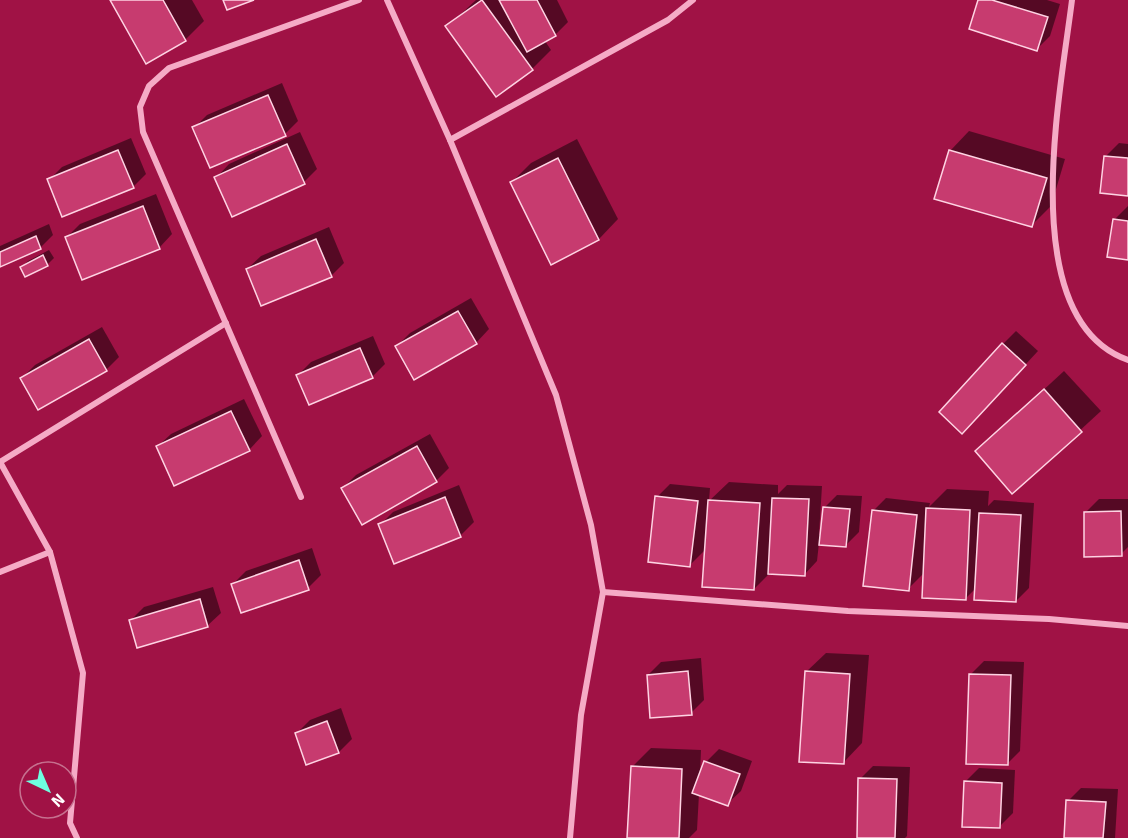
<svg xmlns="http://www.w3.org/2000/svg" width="1128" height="838" font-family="Signika,sans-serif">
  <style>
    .shadow { fill: #0007 }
    .building { fill: #c73b6f; stroke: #fed3e3; stroke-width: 1.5 }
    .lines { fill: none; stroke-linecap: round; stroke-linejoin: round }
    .minor { stroke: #f5abc6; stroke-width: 6 }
  </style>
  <rect width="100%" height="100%" fill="#a01245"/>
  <!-- shadow -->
  <g class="shadow">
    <polygon points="112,0 192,0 204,21 185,40"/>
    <polygon points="476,0 557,0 568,22 555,35 545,41 551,50 532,69 447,27"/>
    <polygon points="980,0 1047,0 1060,4 1050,36 1037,49"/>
    <polygon points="282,83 298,121 285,134 194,128 207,115"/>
    <polygon points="969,131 1065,159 1051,206 1032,225 950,151"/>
    <polygon points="300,132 317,169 304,182 216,178 229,164"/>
    <polygon points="131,138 146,174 133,187 49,180 62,167"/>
    <polygon points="577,139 618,219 599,239 552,263 511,183 531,163"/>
    <polygon points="1119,143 1128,144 1128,195 1106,156"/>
    <polygon points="156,194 172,234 159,248 67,237 80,224"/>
    <polygon points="1128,206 1128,259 1115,219"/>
    <polygon points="49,224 53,235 40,248 0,266 0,246"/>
    <polygon points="329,227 344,263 331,276 247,269 261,256"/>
    <polygon points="49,250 54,258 47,265 26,275 22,267 28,261"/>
    <polygon points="471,298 489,329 476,343 397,346 410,333"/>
    <polygon points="102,327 119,357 106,370 22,378 35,365"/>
    <polygon points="1016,331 1038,351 975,419 1003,344"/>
    <polygon points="373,336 385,364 372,377 298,375 311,362"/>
    <polygon points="1064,371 1101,411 1013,492 977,451"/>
    <polygon points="244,399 262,436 249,450 157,447 171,434"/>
    <polygon points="430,434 449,468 436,481 343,488 356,475"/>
    <polygon points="729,482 778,485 778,494 787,485 822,486 819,535 822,535 824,508 837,495 862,496 859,532 846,545 819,543 817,561 804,575 770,573 754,589 706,549 690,565 657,497 670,484 710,488 709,501"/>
    <polygon points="459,485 474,522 460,536 380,525 393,512"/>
    <polygon points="947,489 989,491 988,506 994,500 1034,503 1029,588 1016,601 977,587 965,599 924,573 908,589 873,511 886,498 930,503 929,507"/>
    <polygon points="1099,499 1128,499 1128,547 1121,554 1086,512"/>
    <polygon points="312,548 321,575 308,588 233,584 246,571"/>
    <polygon points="213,587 221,613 207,626 130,621 144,607"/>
    <polygon points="826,653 869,655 862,743 843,763 806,672"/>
    <polygon points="701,658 704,700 691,713 648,675 661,662"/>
    <polygon points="984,661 1024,662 1020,751 1007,764 971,674"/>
    <polygon points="341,708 352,739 339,752 297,733 310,720"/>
    <polygon points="651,748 701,750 700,775 706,762 719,749 752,761 741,791 727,804 699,794 697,830 689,838 629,838 632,767"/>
    <polygon points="873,766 910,767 907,836 905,838 858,838 860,779"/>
    <polygon points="979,768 1015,770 1013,813 1000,826 965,782"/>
    <polygon points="1081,788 1118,789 1115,838 1065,838 1068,801"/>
  </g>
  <!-- building -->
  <g class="building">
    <polygon points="110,0 163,0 186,41 146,64"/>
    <polygon points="223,0 254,0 227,10"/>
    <polygon points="482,0 533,70 496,97 445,26"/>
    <polygon points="499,0 537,0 556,36 527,52"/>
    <polygon points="978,0 992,0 1048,17 1037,51 969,29"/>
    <polygon points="268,95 286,136 210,168 192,127"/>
    <polygon points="287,144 305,184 232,217 214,177"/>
    <polygon points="118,150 134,188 62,217 47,179"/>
    <polygon points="949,150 1047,178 1032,227 934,199"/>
    <polygon points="1104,156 1128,158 1128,196 1100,193"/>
    <polygon points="558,158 599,240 551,265 510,182"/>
    <polygon points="143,206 160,249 82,280 65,237"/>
    <polygon points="1113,219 1128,221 1128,260 1107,257"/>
    <polygon points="36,236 41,249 0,267 0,252"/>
    <polygon points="316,239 332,277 261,306 246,269"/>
    <polygon points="43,255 48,266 25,277 20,267"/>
    <polygon points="458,311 477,344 414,380 395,346"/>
    <polygon points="89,339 107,371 38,410 20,378"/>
    <polygon points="1002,343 1026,365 962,434 939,412"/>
    <polygon points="360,348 373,378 309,405 296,375"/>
    <polygon points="1044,389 1082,432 1012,494 975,451"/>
    <polygon points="231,411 250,451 174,486 156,446"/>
    <polygon points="417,446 437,482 362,525 341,488"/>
    <polygon points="655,496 698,501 690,567 648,562"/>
    <polygon points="445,497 461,537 394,564 378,524"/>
    <polygon points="772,498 809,499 805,576 768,574"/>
    <polygon points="708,500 760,503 754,590 702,587"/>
    <polygon points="823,507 850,509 846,547 819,545"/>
    <polygon points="926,508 970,510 966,600 922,598"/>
    <polygon points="872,510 917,515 909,591 863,586"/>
    <polygon points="1121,511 1122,556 1084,557 1084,512"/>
    <polygon points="979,513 1021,515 1016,602 974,600"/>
    <polygon points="299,560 309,590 241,613 231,584"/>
    <polygon points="200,599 208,627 137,648 129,620"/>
    <polygon points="688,671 692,715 650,718 647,675"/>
    <polygon points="805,671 850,674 844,764 799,762"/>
    <polygon points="969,674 1011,675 1008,765 966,764"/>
    <polygon points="327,721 339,753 306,765 295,733"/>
    <polygon points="704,761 740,774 728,806 692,793"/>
    <polygon points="631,766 682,769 679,838 627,838"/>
    <polygon points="858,778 897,779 895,838 857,838"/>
    <polygon points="964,781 1002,783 1000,828 962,827"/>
    <polygon points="1066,800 1106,802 1103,838 1064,838"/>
  </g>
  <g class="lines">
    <!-- minor -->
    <g class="minor">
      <polyline points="387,0 450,140 556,395 591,525 603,592 581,715 570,838"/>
      <path d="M1072 0C1061 91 1013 319 1128 360"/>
      <polyline points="450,140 668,20 693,0"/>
      <polyline points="0,462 50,552 83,673 70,823 77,838"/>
      <polyline points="0,462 226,323"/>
      <polyline points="301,497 143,132 140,107 149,86 169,68 359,0"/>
      <polyline points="0,572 50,552"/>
      <polyline points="603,592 848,611 1049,619 1128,626"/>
    </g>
  </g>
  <!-- north arrow -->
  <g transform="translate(48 790) rotate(136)"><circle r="28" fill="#a01245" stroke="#c6718f" stroke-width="1.5"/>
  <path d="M0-4.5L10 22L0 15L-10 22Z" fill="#6effe0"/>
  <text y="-9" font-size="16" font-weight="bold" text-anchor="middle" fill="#ffffff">N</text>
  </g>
</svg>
